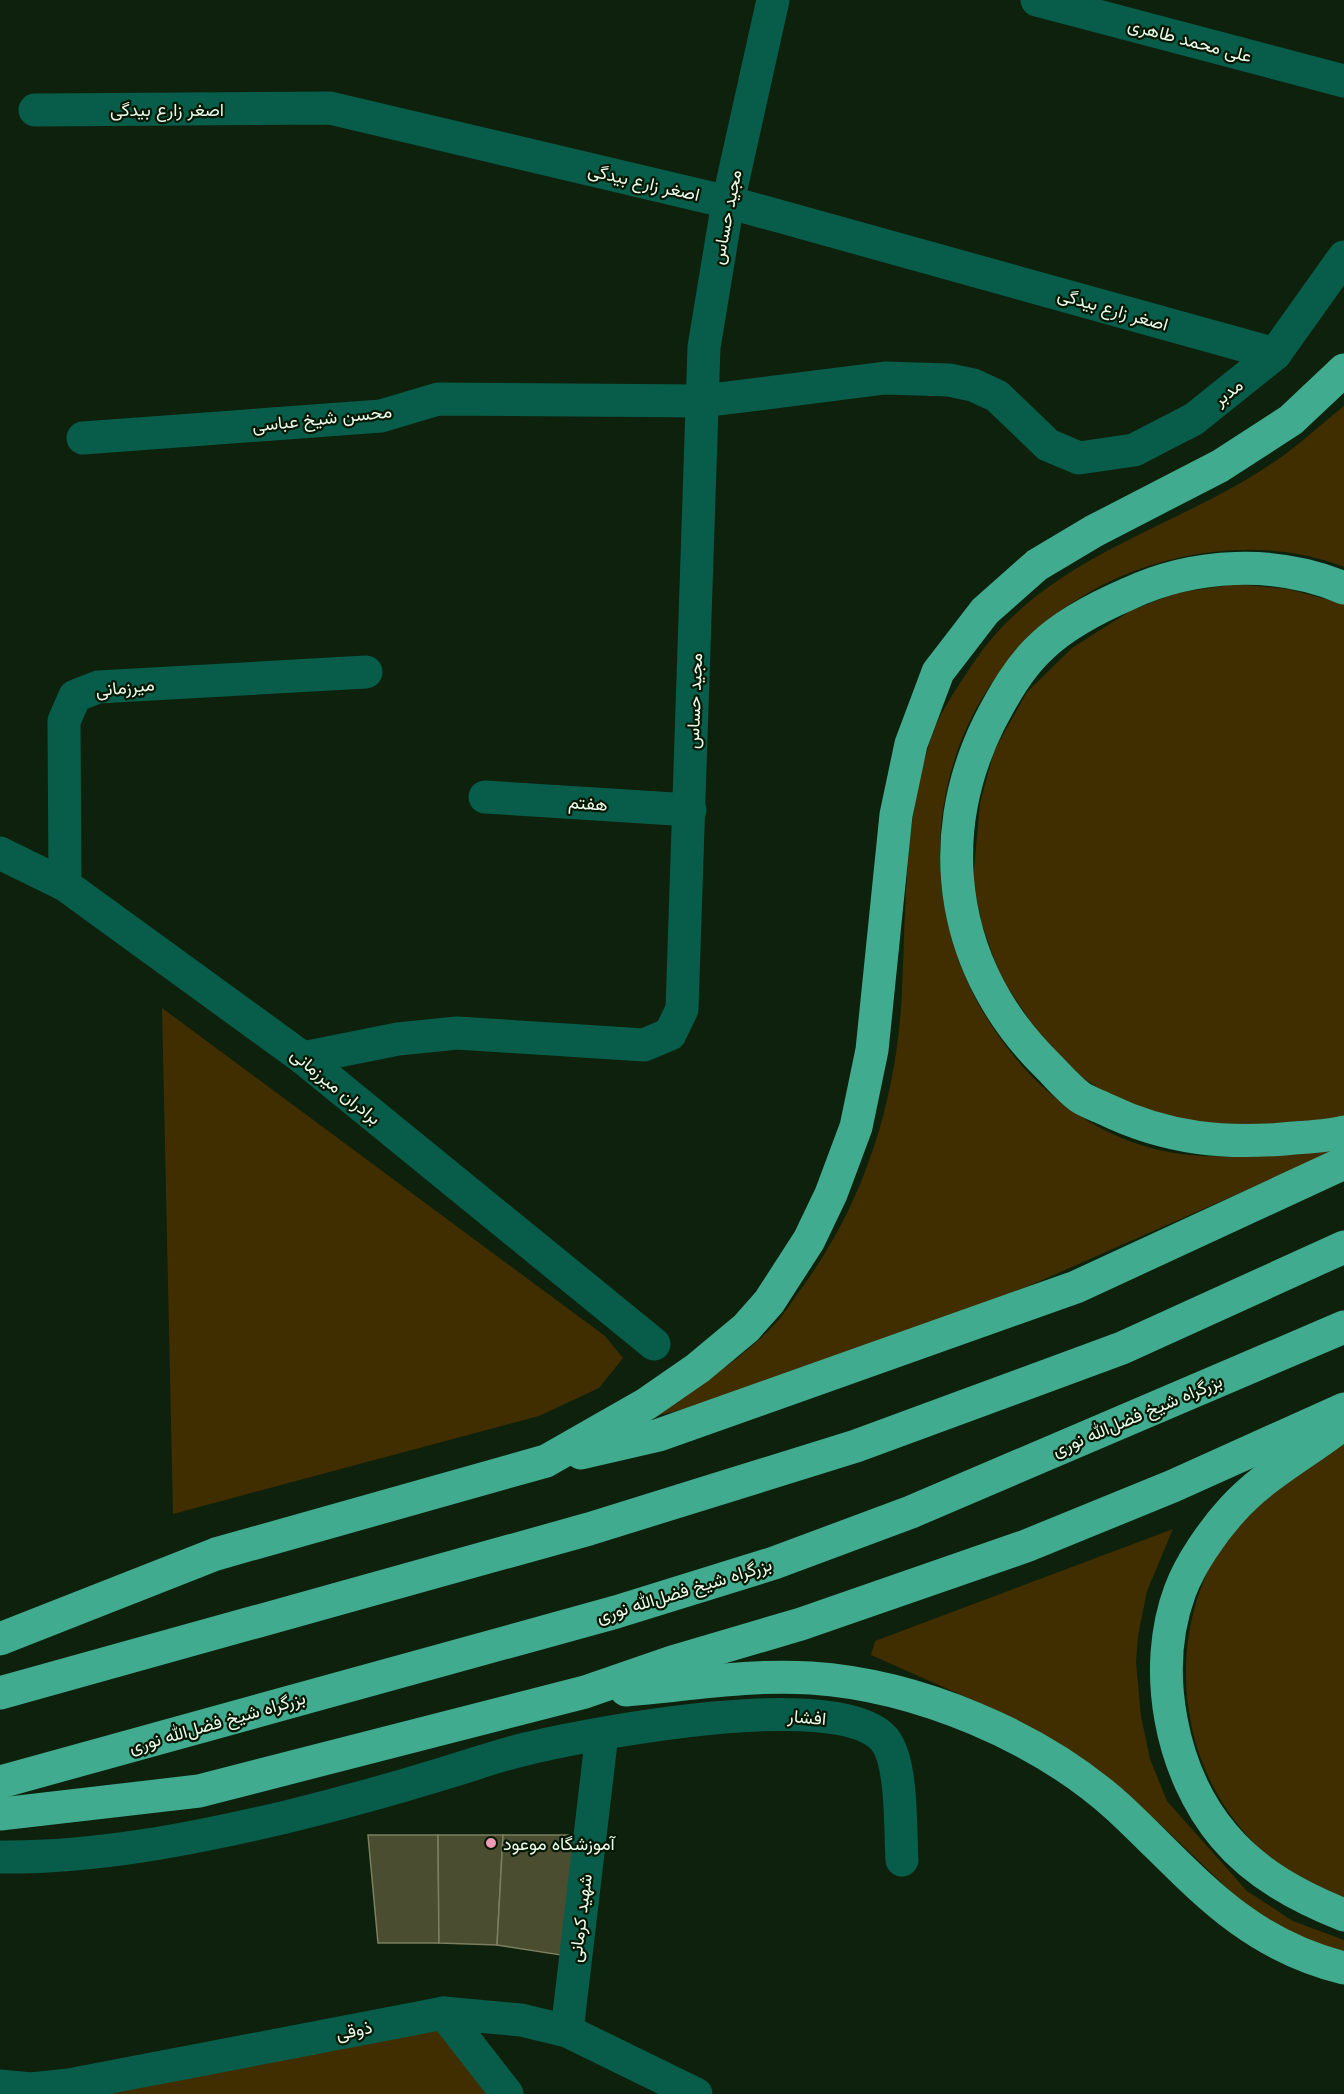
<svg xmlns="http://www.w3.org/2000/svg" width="1344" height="2094" font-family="Inter,Vazirmatn,sans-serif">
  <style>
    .green { fill: #402e01 }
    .building { fill: #4a4d2f; stroke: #7b7f5f; stroke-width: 1.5 }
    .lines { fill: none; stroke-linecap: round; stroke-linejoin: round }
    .minor { stroke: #075d49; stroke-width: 33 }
    .highway { stroke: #40ab8e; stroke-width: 33 }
    .poi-dot { fill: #f09ab6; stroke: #041804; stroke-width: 2 }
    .labels { text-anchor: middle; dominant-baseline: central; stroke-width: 4.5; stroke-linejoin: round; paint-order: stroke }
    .street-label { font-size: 18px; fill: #ebf8ea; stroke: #041804 }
    .poi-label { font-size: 18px; fill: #ebf8ea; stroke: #041804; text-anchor: start }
  </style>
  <rect width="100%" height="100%" fill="#0d210c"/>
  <!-- green -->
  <g class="green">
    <path d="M1344 406V567C1288 545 1224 545 1166 561 952 617 873 867 1003 1042 1037 1089 1085 1127 1141 1145 1206 1166 1278 1153 1344 1147L1031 1285 760 1390 644 1419C690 1391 735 1365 773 1326 784 1315 792 1301 801 1289 865 1202 897 1099 902 991 906 906 904 817 932 735 940 712 955 691 968 671 1040 557 1166 534 1271 464 1297 447 1320 425 1344 406Z"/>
    <polygon points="1236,584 1288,589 1344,604 1344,1118 1305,1126 1198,1126 1111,1097 1073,1071 1042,1039 1000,976 982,925 973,881 980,803 994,751 1027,692 1072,648 1130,611 1176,593"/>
    <polygon points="162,1008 605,1336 623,1358 599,1388 539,1416 173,1514"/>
    <path d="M1344 1438V1898C1311 1883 1277 1867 1252 1841 1173 1758 1164 1628 1229 1534 1235 1525 1247 1517 1255 1509 1284 1483 1312 1460 1344 1438Z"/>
    <polygon points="1173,1529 1147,1591 1138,1636 1136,1662 1141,1716 1150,1759 1167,1801 1247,1891 1293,1921 1344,1940 1344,1955 1295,1937 1249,1909 1159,1823 1068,1749 1002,1713 871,1655 875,1641"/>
    <polygon points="442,2025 492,2094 75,2094"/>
  </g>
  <!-- building -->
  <g class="building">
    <polygon points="368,1835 438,1835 439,1943 378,1943"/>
    <polygon points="438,1835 503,1835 497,1945 439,1943"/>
    <polygon points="503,1835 576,1835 561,1955 497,1945"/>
  </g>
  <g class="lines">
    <!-- minor -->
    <g class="minor">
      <polyline points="1037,0 1344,81"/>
      <polyline points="35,110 330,108 728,202 1275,354"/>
      <polyline points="83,438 381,416 438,399 703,401 885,378 949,380 973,385 997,396 1048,445 1079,458 1134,450 1194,419 1275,354 1344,257"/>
      <polyline points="485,797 690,810"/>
      <polyline points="0,853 65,885 303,1058 654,1344"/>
      <polyline points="65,885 64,721 75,696 98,687 366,672"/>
      <polyline points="303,1058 398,1039 457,1033 644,1045 670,1034 682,1009 704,347 728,202 773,0"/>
      <path d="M0 1857C96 1858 192 1839 286 1817 339 1804 393 1789 445 1773 473 1765 501 1754 530 1748 595 1733 837 1686 884 1739 903 1761 900 1830 902 1860"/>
      <polyline points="444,2013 507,2094"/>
      <polyline points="567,2031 602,1734"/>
      <polyline points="0,2086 31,2089 69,2085 444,2013 521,2020 567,2031 696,2094"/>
    </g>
    <!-- highway -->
    <g class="highway">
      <path d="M1344 588C1276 559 1194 563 1128 594 1098 607 1066 623 1042 646 1019 667 1003 696 989 723 930 843 953 973 1048 1066 1058 1076 1068 1088 1080 1097 1087 1102 1097 1105 1105 1109 1167 1139 1226 1145 1294 1138 1311 1137 1328 1136 1344 1132"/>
      <path d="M1339 1427C1304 1454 1261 1477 1232 1510 1212 1532 1190 1564 1180 1591 1151 1669 1170 1772 1224 1836 1256 1874 1299 1897 1344 1915"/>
      <polyline points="581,1453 659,1435 1076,1287 1344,1163"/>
      <polyline points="0,1639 216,1554 546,1461 646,1404 698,1368 746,1328 769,1302 809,1240 831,1194 856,1127 872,1050 896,815 911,744 938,672 985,611 1037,565 1094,531 1220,466 1291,420 1344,370"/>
      <path d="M626 1690C687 1685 749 1674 811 1678 917 1685 1040 1736 1119 1808 1193 1877 1240 1942 1344 1968"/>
      <polyline points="0,1693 589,1529 856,1446 1122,1348 1344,1247"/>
      <polyline points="0,1782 616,1612 774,1563 911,1512 1344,1327"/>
      <polyline points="0,1814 199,1791 585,1692 672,1662 801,1624 1026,1546 1173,1486 1344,1409"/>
    </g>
  </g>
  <!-- markers -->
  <circle class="poi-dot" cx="491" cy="1843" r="6"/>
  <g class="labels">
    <!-- street labels -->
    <g class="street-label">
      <text transform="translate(1190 40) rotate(15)">علی محمد طاهری</text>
      <text x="167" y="109">اصغر زارع بیدگی</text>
      <text transform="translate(644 182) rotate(13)">اصغر زارع بیدگی</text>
      <text transform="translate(726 217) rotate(-79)">مجید حساس</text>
      <text transform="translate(1113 309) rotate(16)">اصغر زارع بیدگی</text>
      <text transform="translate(1228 392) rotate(-38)">مدبر</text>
      <text transform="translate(322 418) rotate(-6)">محسن شیخ عباسی</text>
      <text transform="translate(125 687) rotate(-6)">میرزمانی</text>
      <text transform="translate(694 701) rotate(-88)">مجید حساس</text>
      <text transform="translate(588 803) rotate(4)">هفتم</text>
      <text transform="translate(336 1086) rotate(39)">برادران میرزمانی</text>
      <text transform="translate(1137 1415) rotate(-23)">بزرگراه شیخ فضل‌الله نوری</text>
      <text transform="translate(684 1590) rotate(-17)">بزرگراه شیخ فضل‌الله نوری</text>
      <text transform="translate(807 1717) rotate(5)">افشار</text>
      <text transform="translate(217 1722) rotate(-16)">بزرگراه شیخ فضل‌الله نوری</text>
      <text transform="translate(580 1918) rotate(-83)">شهید کرمانی</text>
      <text transform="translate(354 2030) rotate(-11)">ذوقی</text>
    </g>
    <!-- poi labels -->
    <g class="poi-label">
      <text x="503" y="1843">آموزشگاه موعود</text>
    </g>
  </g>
</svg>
